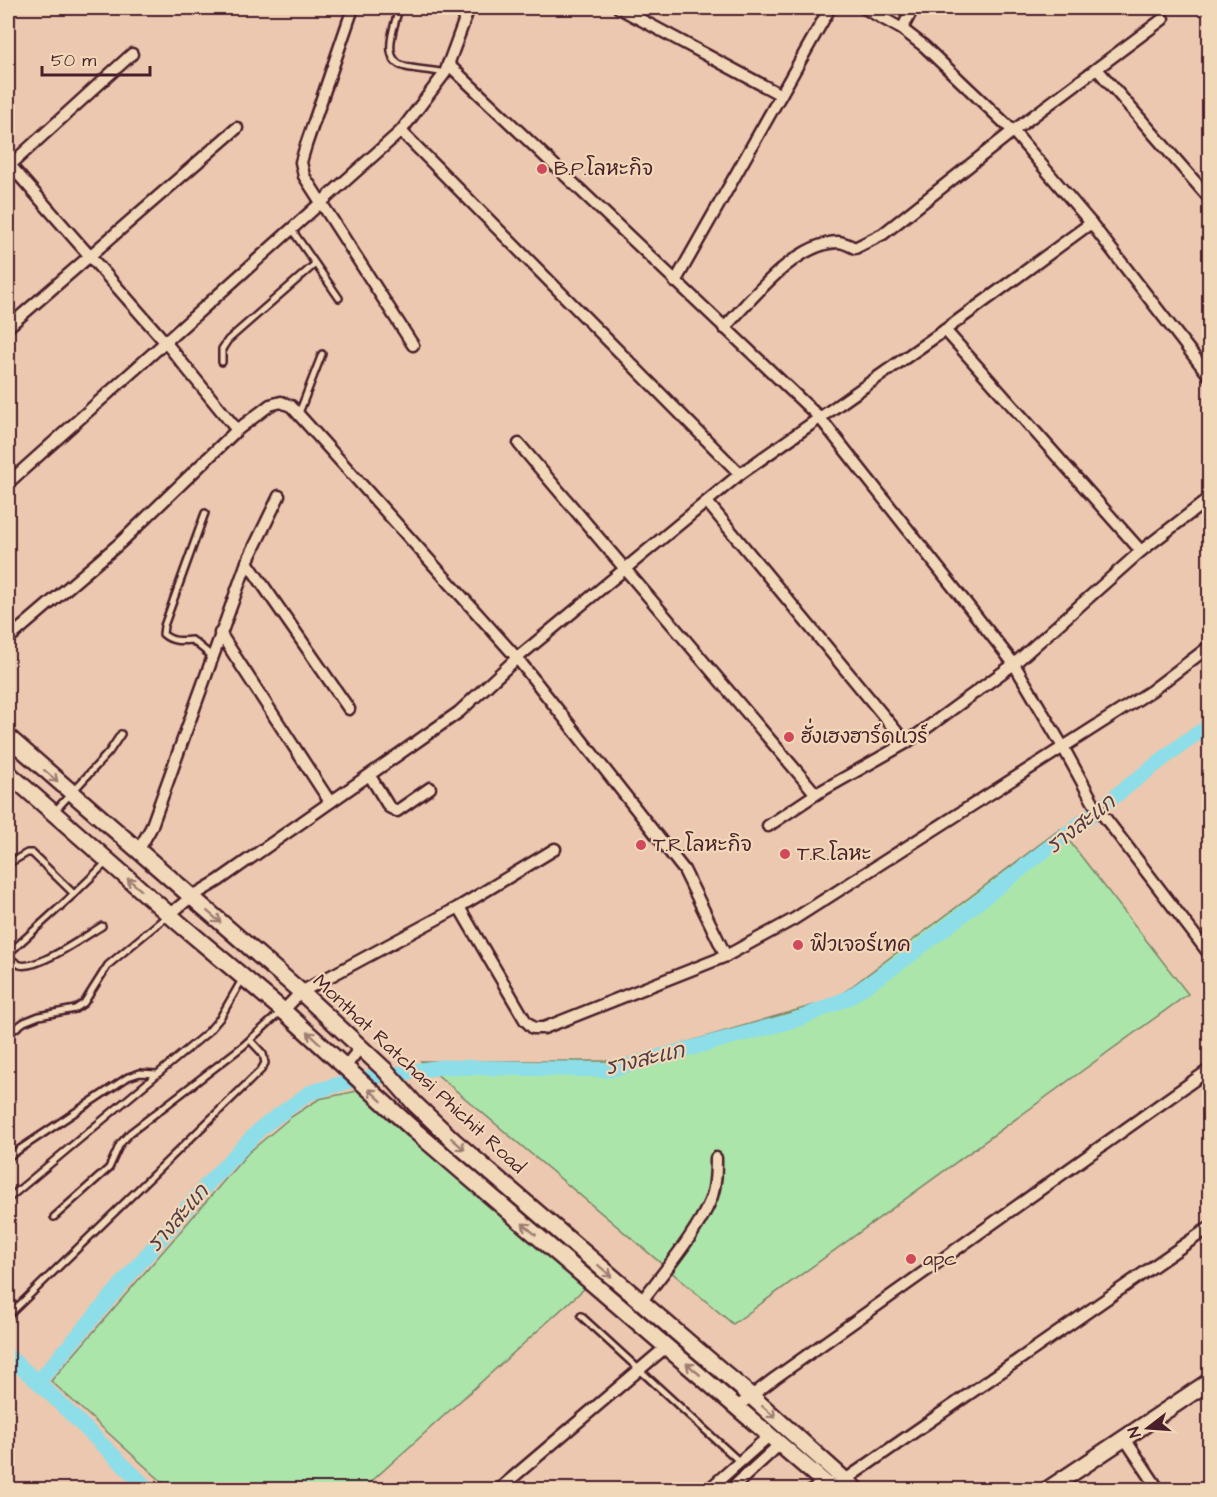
<svg xmlns="http://www.w3.org/2000/svg" width="1217" height="1497" font-family="'Architects Daughter','Playpen Sans Thai',sans-serif">
  <style>
    .green { fill: #abe5aa; stroke: #7a826a; stroke-width: 1.5 }
    .lines { fill: none; stroke-linecap: round; stroke-linejoin: round }
    .canal { stroke: #8ddee8; stroke-width: 15 }
    .lane-casing { stroke: #4a1f2b; stroke-width: 10 }
    .street-casing { stroke: #4a1f2b; stroke-width: 15 }
    .secondary-casing { stroke: #4a1f2b; stroke-width: 20 }
    .lane { stroke: #f1d8b9; stroke-width: 5 }
    .street { stroke: #f1d8b9; stroke-width: 10 }
    .secondary { stroke: #f1d8b9; stroke-width: 15 }
    .rail-casing { stroke: #4a1f2b; stroke-width: 7 }
    .rail { stroke: #f1d8b9; stroke-width: 4.5; stroke-dasharray: 14; stroke-linecap: butt }
    .oneway { stroke: #9e7c72 }
    .poi-dot { fill: #d1495b; stroke: #f1d8b9; stroke-width: 2 }
    .labels { text-anchor: middle; dominant-baseline: central; stroke-width: 4.5; stroke-linejoin: round; paint-order: stroke }
    .poi-label { font-size: 20px; fill: #4a1f2b; stroke: #f1d8b9; text-anchor: start }
    .street-label { font-size: 20px; fill: #4a1f2b; stroke: #f1d8b9 }
    .water-label { font-size: 21px; font-style: italic; fill: #543c47; stroke: #f1d8b9 }
  </style>
  <rect width="100%" height="100%" fill="#ebc8af"/>
  <filter id="ink" filterUnits="userSpaceOnUse"><feTurbulence type="fractalNoise" baseFrequency=".0167" numOctaves="2"/><feDisplacementMap in="SourceGraphic" scale="12" xChannelSelector="R" yChannelSelector="G"/><feConvolveMatrix kernelMatrix="1 2 1 2 8 2 1 2 1" color-interpolation-filters="sRGB"/></filter>
  <g filter="url(#ink)">
    <!-- green -->
    <g class="green">
      <polygon points="1060,829 1188,994 733,1324 421,1061 623,1061 835,999"/>
      <polygon points="362,1090 585,1288 363,1489 170,1489 51,1381 248,1153 291,1117 319,1099"/>
    </g>
    <g class="lines">
      <!-- canal -->
      <g class="canal">
        <polyline points="8,1356 38,1382 149,1490"/>
        <polyline points="38,1382 210,1181 262,1127 309,1093 353,1080 442,1067 610,1070 799,1019 848,998 908,957 1190,738 1210,726"/>
      </g>
      <defs>
        <g id="lane">
          <path d="M399 8C395 25 379 61 406 67 419 70 432 70 445 73"/>
          <polyline points="292,230 339,298"/>
          <polyline points="222,362 222,349 228,340 315,264"/>
          <polyline points="299,413 322,354"/>
          <path d="M205 513 164 626 163 634C172 642 181 641 192 640L213 657"/>
          <polyline points="54,812 109,752 121,734"/>
          <polyline points="13,861 27,853 32,853 74,894 107,862"/>
          <polyline points="8,954 74,894"/>
          <path d="M8 957C11 959 16 963 20 965 38 970 85 936 102 926"/>
          <polyline points="8,1034 24,1022 39,1016 75,1009 84,1003 108,965 167,916"/>
          <polyline points="8,1157 128,1077 140,1073 156,1074"/>
          <polyline points="8,1199 208,1032 220,1018 243,978"/>
          <polyline points="54,1217 109,1168 120,1144 130,1133 243,1046 282,1011"/>
          <polyline points="8,1316 261,1070 265,1063 263,1054 250,1040"/>
          <polyline points="581,1316 740,1462"/>
          <polyline points="809,1490 819,1481"/>
        </g>
        <g id="street">
          <polyline points="353,8 306,145 301,162 304,176 413,345"/>
          <polyline points="619,8 781,95"/>
          <polyline points="864,8 902,29 924,46 1013,131 1091,223 1210,377"/>
          <polyline points="902,29 913,8"/>
          <polyline points="448,64 820,418 1014,664 1063,747 1093,802 1210,955"/>
          <polyline points="1097,69 1210,199"/>
          <polyline points="401,131 740,474"/>
          <polyline points="10,165 166,343 237,430"/>
          <polyline points="8,167 132,54"/>
          <polyline points="675,282 830,8"/>
          <polyline points="8,327 237,128"/>
          <path d="M724 328C751 300 795 243 838 242 844 242 850 246 855 248L883 234 1013 131 1163 19"/>
          <polyline points="945,330 1141,551"/>
          <polyline points="519,444 816,794"/>
          <polyline points="8,483 401,131 445,73 469,8"/>
          <polyline points="707,502 906,743"/>
          <polyline points="247,562 349,709"/>
          <polyline points="220,633 330,802"/>
          <polyline points="8,639 120,543 237,430 270,405 281,402 291,406 517,658 684,870 726,956"/>
          <polyline points="370,776 389,807 397,811 430,788"/>
          <polyline points="768,826 816,794 906,743 1014,664 1141,551 1210,498"/>
          <polyline points="138,851 151,828 247,562 279,496"/>
          <polyline points="459,907 525,1020 533,1028 544,1028 726,956 794,919 1151,691 1210,646"/>
          <polyline points="169,915 191,897 218,881 459,712 517,658 740,474 945,330 1091,223"/>
          <polyline points="283,1011 301,992 459,907 555,849"/>
          <polyline points="345,1067 360,1048"/>
          <path d="M641 1302C662 1274 701 1228 712 1196 716 1184 716 1171 716 1158"/>
          <polyline points="737,1407 775,1378 1210,1069"/>
          <polyline points="1125,1439 1159,1490"/>
          <polyline points="845,1480 1210,1227"/>
          <polyline points="498,1490 666,1347"/>
          <polyline points="708,1490 769,1436"/>
          <polyline points="730,1490 780,1444"/>
        </g>
        <g id="secondary">
          <polyline points="8,737 301,992 385,1070 415,1104 454,1141 751,1396 856,1490"/>
          <polyline points="8,773 180,924 287,1014 414,1130 833,1490"/>
          <polyline points="1047,1490 1210,1381"/>
        </g>
      </defs>
      <!-- lane casing -->
      <use href="#lane" class="lane-casing"/>
      <!-- street casing -->
      <use href="#street" class="street-casing"/>
      <!-- secondary casing -->
      <use href="#secondary" class="secondary-casing"/>
      <!-- lane -->
      <use href="#lane" class="lane"/>
      <!-- street -->
      <use href="#street" class="street"/>
      <!-- secondary -->
      <use href="#secondary" class="secondary"/>
      <defs>
        <polyline id="rail" points="1201,8 1210,13"/>
      </defs>
      <!-- rail casing -->
      <use href="#rail" class="rail-casing"/>
      <!-- rail -->
      <use href="#rail" class="rail"/>
    </g>
    <!-- one-way arrows -->
    <defs><path id="oneway-shaft" d="M-6 0H5M1.5-3L5.5 0L1.5 3" fill="none" stroke-width="1.6" stroke-linecap="round" stroke-linejoin="round" transform="scale(1.5)"/></defs>
    <g class="oneway">
      <use href="#oneway-shaft" transform="translate(51 776) rotate(41)"/>
      <use href="#oneway-shaft" transform="translate(134 884) rotate(-139)"/>
      <use href="#oneway-shaft" transform="translate(214 917) rotate(41)"/>
      <use href="#oneway-shaft" transform="translate(314 1038) rotate(-137)"/>
      <use href="#oneway-shaft" transform="translate(375 1095) rotate(-137)"/>
      <use href="#oneway-shaft" transform="translate(458 1144) rotate(41)"/>
      <use href="#oneway-shaft" transform="translate(529 1229) rotate(-139)"/>
      <use href="#oneway-shaft" transform="translate(605 1271) rotate(41)"/>
      <use href="#oneway-shaft" transform="translate(693 1369) rotate(-140)"/>
      <use href="#oneway-shaft" transform="translate(769 1412) rotate(41)"/>
    </g>
  </g>
  <!-- markers -->
  <g class="poi-dot">
    <circle cx="542" cy="169" r="6"/>
    <circle cx="789" cy="737" r="6"/>
    <circle cx="641" cy="845" r="6"/>
    <circle cx="785" cy="854" r="6"/>
    <circle cx="798" cy="945" r="6"/>
    <circle cx="911" cy="1259" r="6"/>
  </g>
  <g class="labels">
    <!-- poi labels -->
    <g class="poi-label">
      <text x="554" y="169">B.P.โลหะกิจ</text>
      <text x="801" y="737">ฮั่งเฮงฮาร์ดแวร์</text>
      <text x="653" y="845">T.R.โลหะกิจ</text>
      <text x="797" y="854">T.R.โลหะ</text>
      <text x="810" y="945">ฟิวเจอร์เทค</text>
      <text x="923" y="1259">apc</text>
    </g>
    <!-- street labels -->
    <g class="street-label">
      <text transform="translate(419 1074) rotate(43)">Monthat Ratchasi Phichit Road</text>
    </g>
    <!-- water labels -->
    <g class="water-label">
      <text transform="translate(1081 824) rotate(-38)">รางสะแก</text>
      <text transform="translate(645 1059) rotate(-13)">รางสะแก</text>
      <text transform="translate(178 1218) rotate(-49)">รางสะแก</text>
    </g>
  </g>
  <!-- margin -->
  <rect width="1217" height="1497" fill="none" stroke="#f1d8b9" stroke-width="30"/>
  <rect x="15" y="15" width="1187" height="1467" fill="none" stroke="#4a1f2b" stroke-width="2" filter="url(#ink)"/>
  <!-- north arrow -->
  <g transform="translate(1148 1428) rotate(253)" stroke="#f1d8b9" stroke-width="4.5" paint-order="stroke">
  <path d="M0-4.5L10 22L0 15L-10 22Z" fill="#4a1f2b"/>
  <text y="-9" font-size="16" font-weight="bold" text-anchor="middle" fill="#4a1f2b">N</text>
  </g>
  <!-- scale -->
  <path d="M42 66v9h108v-9" fill="none" stroke="#4a1f2b" stroke-width="3"/>
  <text x="51" y="66" font-size="18" fill="#4a1f2b" stroke="#f1d8b9" stroke-width="4.5" paint-order="stroke">50 m</text>
</svg>
